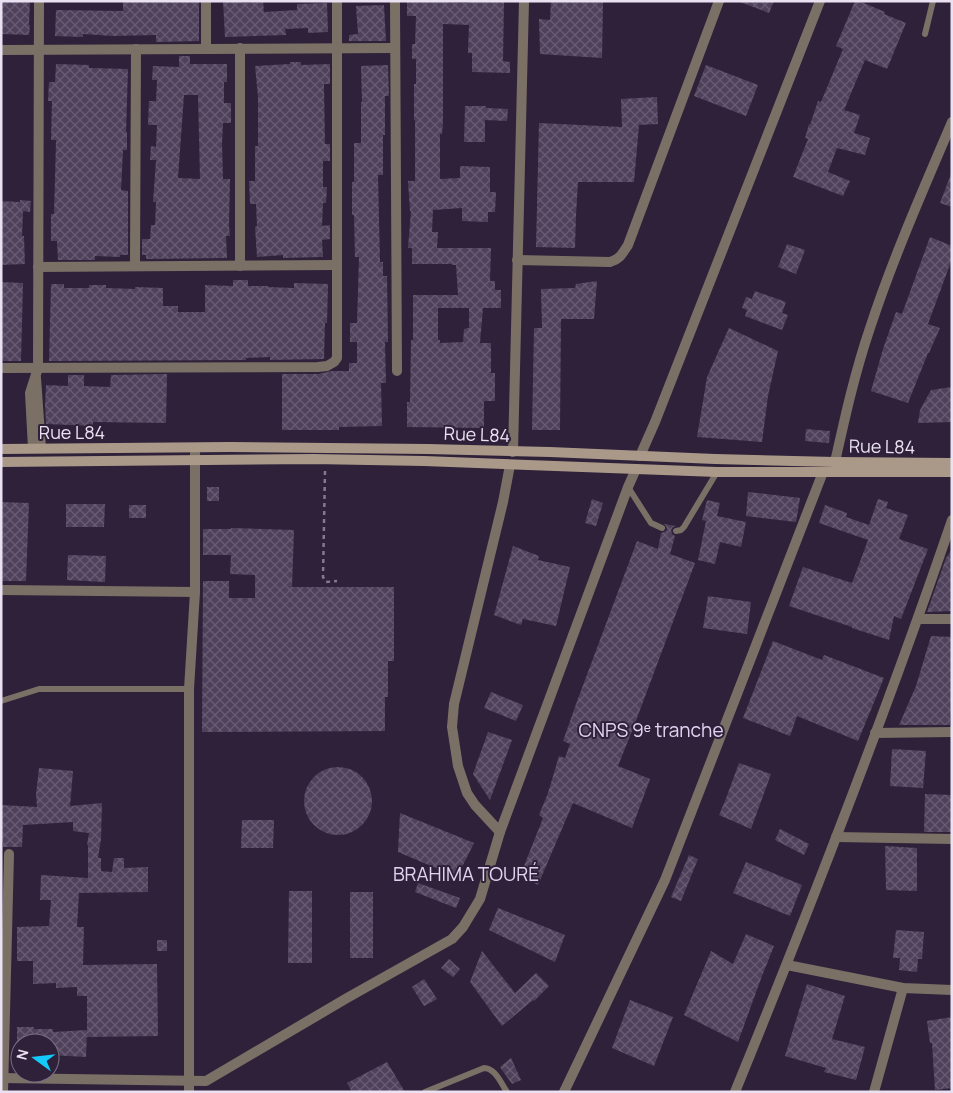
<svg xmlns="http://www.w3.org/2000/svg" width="953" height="1093" font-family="Manrope,sans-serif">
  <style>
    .building { fill: url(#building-cross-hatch); fill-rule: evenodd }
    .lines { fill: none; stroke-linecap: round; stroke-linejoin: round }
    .path { stroke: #847a8e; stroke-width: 2.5; stroke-dasharray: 4 4; stroke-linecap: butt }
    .lane { stroke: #7b7066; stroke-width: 6 }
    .street { stroke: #7b7066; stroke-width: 10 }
    .secondary { stroke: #aa9989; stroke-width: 10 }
    .labels { text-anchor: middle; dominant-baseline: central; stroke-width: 4; stroke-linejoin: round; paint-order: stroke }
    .street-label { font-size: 18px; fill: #eae2f2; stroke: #2e2139 }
    .neighbourhood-label { font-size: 19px; fill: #e3d2f2; stroke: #2e2139 }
  </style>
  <defs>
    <pattern id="building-cross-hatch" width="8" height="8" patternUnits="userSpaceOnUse" patternTransform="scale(1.25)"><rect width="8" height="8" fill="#4f415b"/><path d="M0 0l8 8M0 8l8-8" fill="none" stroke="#685c73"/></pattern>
  </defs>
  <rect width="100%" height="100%" fill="#2e2139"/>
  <!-- building -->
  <g class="building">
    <polygon points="1,1 30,1 29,25 30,25 29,35 1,34"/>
    <polygon points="123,1 199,1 199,41 156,42 156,35 113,36 83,34 83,37 55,36 56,10 123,11"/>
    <polygon points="223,1 242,1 242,3 263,2 264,12 297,10 297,4 327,3 328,32 308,33 308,28 285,29 286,35 225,37"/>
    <path d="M407 1H441V2L468 3V1H504L503 61 510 62V73L472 72V53H468L469 25 443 24V121L442 134H440V179L460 178V166L490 167V192H496L495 212H488V222L462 221V208L433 210 432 232H438L437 248H491L490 281H495V290H501V308H483L480 343H491V373H495V401H484V428L407 427V402H410L411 340H413V295H458L456 265H452V264H412V248H408L411 211H410L408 181H415V120H414V84H416V59H412V44H415L416 16H407ZM438 308H469V328L464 329 463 342 440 343V340H438Z"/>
    <polygon points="551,1 603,1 602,58 540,54 539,19 550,20"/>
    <polygon points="741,1 774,1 769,13 740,2"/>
    <polygon points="855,1 859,1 885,12 884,14 906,23 887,69 865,60 844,110 860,115 854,133 870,138 865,155 837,148 828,172 850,181 843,196 793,177 808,139 805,138 809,124 810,125 818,101 821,102 843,49 836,46"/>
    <polygon points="384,5 386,41 349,41 349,35 358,34 356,6"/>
    <path d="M179 56H190V64H227V82H224V103H231V123H223L222 143 223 179H230L229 226 230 236H226L227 258 146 259V255H142V239H150L151 225H155L156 202H153L156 160H150L151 146 156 147 157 125H148L149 101H156L157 80H152L153 66 179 67ZM184 95H198L200 179 178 178Z"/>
    <polygon points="290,62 301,62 301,65 330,64 330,84 324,84 325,144 330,144 330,161 323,161 323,187 327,187 326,203 323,203 322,226 330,225 330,239 322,240 323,257 283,258 283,255 257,257 255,227 257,226 256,204 250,204 249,181 255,181 255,146 258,146 258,97 255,66 290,64"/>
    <polygon points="56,64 89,65 89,68 128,69 126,132 127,132 127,150 123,150 121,190 128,191 128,255 120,255 120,257 95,256 95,260 58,260 57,241 51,241 51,214 54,214 56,140 51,140 52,101 48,101 49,82 55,82"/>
    <polygon points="388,65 389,96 385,96 385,135 383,135 383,175 378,175 380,262 383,262 383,276 387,276 388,342 385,342 386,383 381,383 382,426 339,427 339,430 282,430 282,374 318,374 332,371 349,371 349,363 357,363 357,342 350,342 350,323 357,323 359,257 355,257 354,215 352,215 352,182 354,182 354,143 361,143 361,102 362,102 361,66"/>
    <polygon points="706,65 758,85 746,116 694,96"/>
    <polygon points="657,97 658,124 639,125 634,182 578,182 576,215 575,248 536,247 539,123 622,127 621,99"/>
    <polygon points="465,106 486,106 486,108 508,109 507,121 485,120 485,142 464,142"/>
    <polygon points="951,174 952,174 952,207 940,203"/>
    <polygon points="20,200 31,201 30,212 23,211 22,236 24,236 25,264 1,265 1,201 20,202"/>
    <polygon points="930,237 952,246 952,259 928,324 940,328 929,353 928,353 908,403 871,391 883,349 896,312 902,314"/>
    <polygon points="787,244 805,250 796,274 778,267"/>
    <polygon points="233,280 248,280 248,286 268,286 268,287 294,288 294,283 328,284 327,323 325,323 324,359 270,360 270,357 246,358 246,360 49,361 51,284 64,284 64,288 89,288 89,285 106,285 106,288 135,289 135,287 163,288 163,306 178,306 178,312 205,312 205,285 233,286"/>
    <polygon points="597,281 594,319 561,319 560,430 532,430 534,328 542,328 541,289 575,288 576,284"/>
    <polygon points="1,282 23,283 21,361 1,361"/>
    <polygon points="755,291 786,302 782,313 788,315 782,330 745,316 747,310 742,308 746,297 752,299"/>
    <polygon points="729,328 778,351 768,396 762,442 697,437 707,377"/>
    <polygon points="167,374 166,423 93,422 93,426 46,424 45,405 46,385 68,386 68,375 84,375 84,386 110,387 111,375"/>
    <polygon points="952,387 952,422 918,423 920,410 931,390"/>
    <polygon points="806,429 830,431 829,443 805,441"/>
    <rect x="207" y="487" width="12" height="14"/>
    <polygon points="748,492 800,498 796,522 746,516"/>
    <polygon points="592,499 603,503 596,526 585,523"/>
    <polygon points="878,499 888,502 886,508 908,515 899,539 928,549 901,619 894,616 889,640 852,628 852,627 789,606 803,567 852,583 868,540 819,523 825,505 847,513 846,517 869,525"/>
    <polygon points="707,500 720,503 717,516 746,522 741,547 720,542 715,564 698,560 706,521 702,520"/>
    <polygon points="1,502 29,503 26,581 1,581"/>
    <polygon points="66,504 105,504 104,527 66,527"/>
    <rect x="129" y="505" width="17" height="13"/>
    <polygon points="664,524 676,526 673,527 671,530 672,534 675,536 670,554 695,563 634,726 618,766 650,779 632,828 573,803 538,885 520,876 543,818 539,815 548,793 559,756 565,758 570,744 563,741 576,704 637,541 658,549 661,533 664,532 667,530 666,526"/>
    <polygon points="231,528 294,530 292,587 394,587 394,661 388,661 388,697 385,697 385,731 202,732 203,581 229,581 229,598 255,598 255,575 230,574 231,555 203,555 203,529 231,529"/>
    <polygon points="513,546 539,556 538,560 570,567 556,626 523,619 521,625 494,615"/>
    <polygon points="952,549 952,611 927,612 946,558"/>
    <polygon points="68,555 106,556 105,582 67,580"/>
    <polygon points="708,596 751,602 747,634 703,628"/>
    <polygon points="931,636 952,637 952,687 950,725 899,725 916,686"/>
    <polygon points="773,641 822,660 824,655 884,678 858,741 797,716 790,736 743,718"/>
    <polygon points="491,692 523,705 516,721 484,708"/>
    <polygon points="488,732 512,740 490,800 473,774"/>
    <polygon points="892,749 926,751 923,788 890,786"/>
    <polygon points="739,763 771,774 751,829 719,815 725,801"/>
    <circle cx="338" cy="801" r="34"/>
    <polygon points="39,768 73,771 70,806 102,803 101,839 98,858 101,858 101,871 112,872 114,858 124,858 124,868 148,867 148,892 79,893 77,927 84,927 83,965 157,964 158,1036 87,1037 87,996 77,996 77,987 56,988 56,983 33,984 33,961 17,961 17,927 49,926 51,900 40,900 41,875 88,878 88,845 87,845 89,833 73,831 73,822 23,825 22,847 3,847 3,842 1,841 1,805 37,807 36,794"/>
    <polygon points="925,794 952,795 952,832 924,832"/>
    <polygon points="400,813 474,843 457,877 398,852"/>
    <polygon points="242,820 274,820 273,848 241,848"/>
    <polygon points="780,829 809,844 804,855 775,840"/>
    <polygon points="885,846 917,848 917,891 886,890"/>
    <polygon points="689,855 698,859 681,901 671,897"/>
    <polygon points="746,862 802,885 790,916 733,893"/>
    <polygon points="418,883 460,898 456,908 415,892"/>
    <polygon points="289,891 312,891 312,963 288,963"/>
    <rect x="350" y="892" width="23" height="66"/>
    <polygon points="498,908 565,935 555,962 489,930"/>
    <polygon points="896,930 924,932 922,959 918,959 917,972 899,970 900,958 893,958"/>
    <polygon points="746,934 774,946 762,976 738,1042 684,1015 711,951 733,964"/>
    <rect x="157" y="940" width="10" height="11"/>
    <polygon points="482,951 515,993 536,973 549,986 534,1001 533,1000 502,1026 470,982"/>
    <polygon points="449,959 460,969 453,977 441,968"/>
    <polygon points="424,979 437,999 424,1006 412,987"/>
    <polygon points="807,984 845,996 832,1039 865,1047 856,1080 824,1072 826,1068 785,1056"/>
    <polygon points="630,1000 673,1017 654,1066 612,1048"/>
    <polygon points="952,1017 952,1088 935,1090 932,1043 930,1043 927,1021"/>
    <polygon points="17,1027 34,1027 34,1029 53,1029 53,1032 87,1030 86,1057 50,1055 50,1043 17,1043"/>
    <polygon points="511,1058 521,1080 512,1084 500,1067"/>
    <polygon points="387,1062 405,1092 352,1092 347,1083"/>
  </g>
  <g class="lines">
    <!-- path -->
    <polyline class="path" points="325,471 323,577 326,582 337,581"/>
    <!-- lane -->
    <g class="lane">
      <polyline points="925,34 933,1"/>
      <polyline points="628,487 651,523 662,528"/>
      <polyline points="676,531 681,530 684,527 717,472"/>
      <polyline points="1,701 39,689 189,689"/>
      <path d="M425 1092 484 1068C495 1068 501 1083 507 1092"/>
    </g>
    <!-- street -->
    <g class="street">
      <polyline points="395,1 397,371"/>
      <polyline points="206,48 206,1"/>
      <polyline points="1,50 395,48"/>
      <path d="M517 260 610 262C620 259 622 254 628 245L719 1"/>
      <polyline points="135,266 136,49"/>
      <polyline points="240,266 240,48"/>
      <polyline points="38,267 336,265"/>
      <polyline points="1,368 318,367 327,366 334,362 337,358 337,1"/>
      <polyline points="36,378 41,448"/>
      <polyline points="33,448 30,393 38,368 39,1"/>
      <polyline points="513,452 524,1"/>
      <polyline points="640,456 655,422 820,1"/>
      <path d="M835 462C845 417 855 372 870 328 893 258 923 190 952 122"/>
      <polyline points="1,590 195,592"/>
      <polyline points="918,619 952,619"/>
      <polyline points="875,733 952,732"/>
      <polyline points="500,832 475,805 467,793 458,766 452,727 454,704 503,502 510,465"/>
      <polyline points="836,837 952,839"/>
      <polyline points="787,965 903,988 952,990"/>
      <polyline points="1,1078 206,1081 347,998 452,939 463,927 480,899 500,832 628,487 636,469"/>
      <polyline points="3,1092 9,854"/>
      <polyline points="189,1092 189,689 195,592 195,448"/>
      <polyline points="564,1092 665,880 823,472"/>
      <path d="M735 1092C812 903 886 713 952 520"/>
      <polyline points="874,1092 903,988"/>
    </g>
    <!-- secondary -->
    <g class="secondary">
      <polyline points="1,449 230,447 428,449 550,452 715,459 835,462 952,463"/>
      <polyline points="1,462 313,459 424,461 717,472 952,472"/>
    </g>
  </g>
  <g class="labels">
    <!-- street labels -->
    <g class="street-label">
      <text x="72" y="432">Rue L84</text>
      <text transform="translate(477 434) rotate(2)">Rue L84</text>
      <text transform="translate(882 446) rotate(1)">Rue L84</text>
    </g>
    <!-- neighbourhood labels -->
    <g class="neighbourhood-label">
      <text x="651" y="730">CNPS 9ᵉ tranche</text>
      <text x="466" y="874">BRAHIMA TOURÉ</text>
    </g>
  </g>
  <!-- border -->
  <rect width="953" height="1093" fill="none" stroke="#eae2f2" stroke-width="5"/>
  <!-- north arrow -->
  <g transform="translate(35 1058) rotate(285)"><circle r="24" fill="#2e2139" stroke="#796e83"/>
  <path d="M0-4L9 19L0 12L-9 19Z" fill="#13cafb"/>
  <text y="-8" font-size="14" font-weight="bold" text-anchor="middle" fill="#eae2f2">N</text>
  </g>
</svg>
